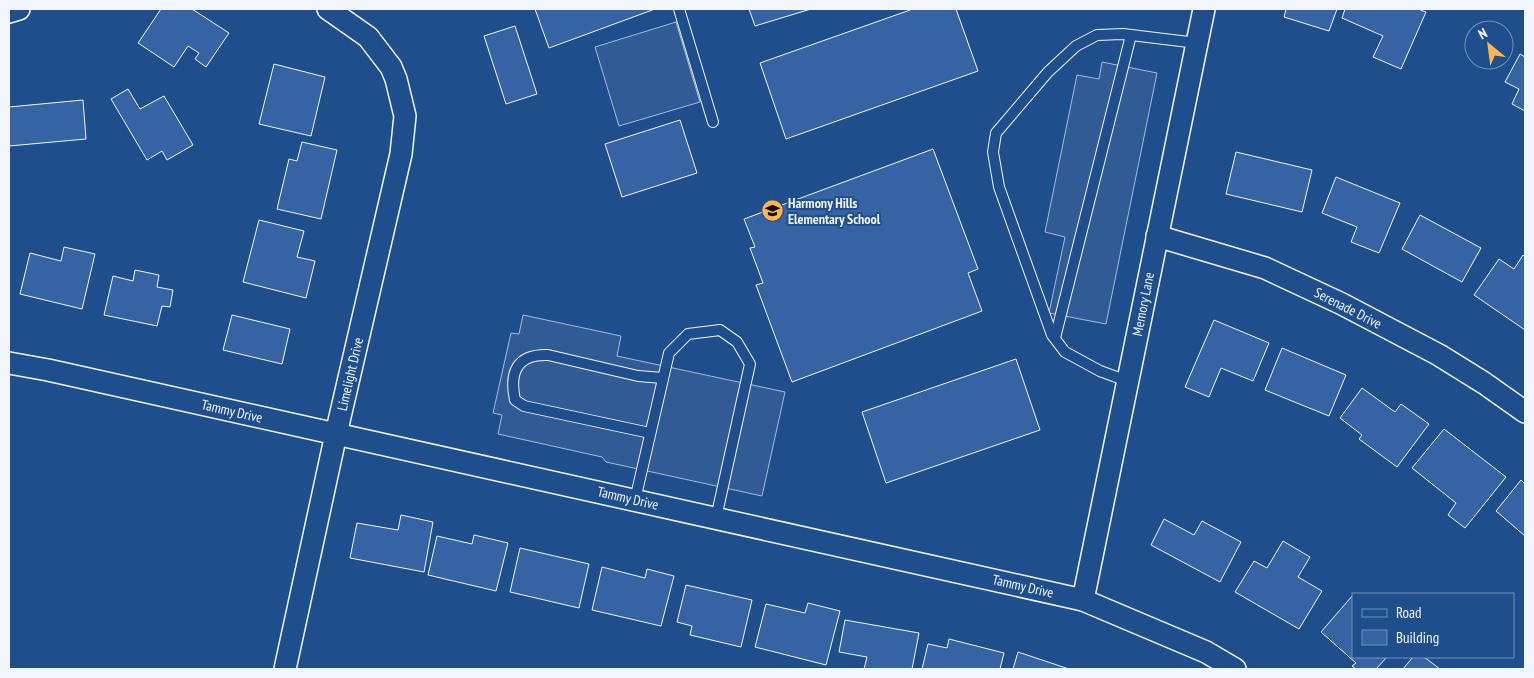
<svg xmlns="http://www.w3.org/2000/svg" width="1534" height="678" font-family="'PT Sans Narrow',sans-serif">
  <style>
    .built { fill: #305b95; stroke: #a8bbd7 }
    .building { fill: #3563a3; stroke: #f2f6ff }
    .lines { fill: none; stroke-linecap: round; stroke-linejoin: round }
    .service-casing { stroke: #f2f6ff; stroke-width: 12 }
    .minor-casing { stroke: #f2f6ff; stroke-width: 24 }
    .service { stroke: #1f4e8c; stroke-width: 10 }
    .minor { stroke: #1f4e8c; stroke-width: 21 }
    .labels { text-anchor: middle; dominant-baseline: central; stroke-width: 4; stroke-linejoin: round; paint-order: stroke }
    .poi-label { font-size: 14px; font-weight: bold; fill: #f2f6ff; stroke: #1f4e8c; text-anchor: start }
    .street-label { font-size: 14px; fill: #f2f6ff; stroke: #1f4e8c }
  </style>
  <rect width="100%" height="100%" fill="#1f4e8c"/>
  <!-- built -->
  <g class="built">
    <polygon points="676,22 700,102 619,126 595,47"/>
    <polygon points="1102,62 1157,73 1106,324 1049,313 1065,237 1045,232 1077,75 1099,79"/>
    <polygon points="523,315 621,336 617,356 785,392 762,496 606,462 602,457 498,434 502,415 493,413 511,333 519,334"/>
  </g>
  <!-- building -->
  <g class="building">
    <polygon points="161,9 192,9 229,33 206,67 195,59 199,53 188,46 174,67 138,43"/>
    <polygon points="535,9 655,9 549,48"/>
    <polygon points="749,9 811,9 755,26"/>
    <polygon points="913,9 956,9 978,71 786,139 760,63"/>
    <polygon points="1286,9 1337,9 1329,31 1284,17"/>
    <polygon points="1345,9 1418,9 1426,12 1401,69 1373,57 1383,36 1342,18"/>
    <polygon points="515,26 537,94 506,104 484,36"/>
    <polygon points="1520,54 1525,57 1525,111 1512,104 1519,89 1505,82"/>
    <polygon points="274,64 325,77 311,136 259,124"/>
    <polygon points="128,89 140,109 164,96 193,145 167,160 162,151 147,160 111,99"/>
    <polygon points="83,100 86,139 9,146 9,107"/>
    <polygon points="680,120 697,173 622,197 605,144"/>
    <polygon points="302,142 337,150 321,219 277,209 289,159 297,161"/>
    <polygon points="933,149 978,269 968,273 982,311 792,382 756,285 763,283 750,248 755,247 744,219"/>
    <polygon points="1236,152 1312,170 1302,212 1226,194"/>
    <polygon points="1336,177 1400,203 1379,253 1351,242 1357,227 1322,213"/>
    <polygon points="1420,215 1481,248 1462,282 1402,249"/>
    <polygon points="259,220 304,231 297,257 315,261 306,298 243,282"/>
    <polygon points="64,247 95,254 82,309 20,294 30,253 61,261"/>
    <polygon points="1523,255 1525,257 1525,330 1474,295 1499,259 1514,269"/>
    <polygon points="135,270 159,275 157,287 173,290 170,307 162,306 157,326 104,315 113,276 133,281"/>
    <polygon points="232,315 290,329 282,364 223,350"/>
    <polygon points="1214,320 1269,343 1253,381 1221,368 1209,397 1185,387"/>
    <polygon points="1282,348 1346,375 1329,416 1265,390"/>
    <polygon points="1016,359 1040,430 886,483 862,412"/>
    <polygon points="1362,388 1395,412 1401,404 1429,424 1397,467 1359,439 1362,435 1340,418"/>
    <polygon points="1444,429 1506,477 1465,528 1448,515 1456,503 1412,468"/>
    <polygon points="1521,480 1525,484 1525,536 1496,511"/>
    <polygon points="401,515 433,522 424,572 350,558 357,523 398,530"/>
    <polygon points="1164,519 1194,535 1202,521 1241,542 1220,582 1151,545"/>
    <polygon points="474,535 508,543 496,591 428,575 437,536 472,544"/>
    <polygon points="1283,541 1310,557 1298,577 1322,591 1299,629 1235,592 1254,561 1267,568"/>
    <polygon points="520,548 589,564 579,608 510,592"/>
    <polygon points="602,567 645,578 647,569 674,576 661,626 592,610"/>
    <polygon points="686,585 752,600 741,647 690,635 692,626 677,622"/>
    <polygon points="1353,595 1353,657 1387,657 1376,669 1356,669 1352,666 1356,663 1321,632"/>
    <polygon points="808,603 840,611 826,665 755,647 766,604 805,613"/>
    <polygon points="845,620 919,633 912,669 864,669 867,657 839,652"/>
    <polygon points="949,639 1004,653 1000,669 922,669 928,644 947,648"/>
    <polygon points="1018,652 1069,669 1013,669"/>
    <polygon points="1413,657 1424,657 1440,669 1403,669"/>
  </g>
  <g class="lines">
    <defs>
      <g id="service">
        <polyline points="679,9 713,122"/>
        <polyline points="1055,338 1131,35"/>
        <polyline points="1127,381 1100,371 1065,352 1052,335 999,187 993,152 996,133 1048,72 1076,46 1097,35 1123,34 1197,43"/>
        <path d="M650 433 524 406 515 400C509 372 517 354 548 355L638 376 663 378"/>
        <polyline points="635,500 669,353 688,334 720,330 737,342 750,364 716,518"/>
      </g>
      <g id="minor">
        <polyline points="9,12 19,9"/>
        <polyline points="1157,236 1265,268 1342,304 1439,355 1484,383 1525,412"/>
        <polyline points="9,363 48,370 1083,600 1206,652 1235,669"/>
        <polyline points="1083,600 1204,9"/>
        <polyline points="285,669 336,434 401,154 405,116 396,79 391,67 368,37 328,9"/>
      </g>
    </defs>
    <!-- service casing -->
    <use href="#service" class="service-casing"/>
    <!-- minor casing -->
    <use href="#minor" class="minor-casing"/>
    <!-- service -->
    <use href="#service" class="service"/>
    <!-- minor -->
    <use href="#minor" class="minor"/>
  </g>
  <!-- icons -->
  <defs>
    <symbol id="school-disc" viewBox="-11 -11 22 22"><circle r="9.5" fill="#ffb74d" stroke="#1f4e8c"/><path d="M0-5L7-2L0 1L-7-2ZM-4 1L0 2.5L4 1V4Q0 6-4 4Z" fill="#111"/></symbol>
  </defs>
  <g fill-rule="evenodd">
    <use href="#school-disc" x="760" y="198" width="25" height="25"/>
  </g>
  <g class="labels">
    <!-- poi labels -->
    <g class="poi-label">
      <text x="788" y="203">Harmony Hills<tspan x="788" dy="16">Elementary School</tspan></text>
    </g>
    <!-- street labels -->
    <g class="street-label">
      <text transform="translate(1143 304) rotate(-79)">Memory Lane</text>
      <text transform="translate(1348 308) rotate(27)">Serenade Drive</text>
      <text transform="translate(350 374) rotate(-77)">Limelight Drive</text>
      <text transform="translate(232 411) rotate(13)">Tammy Drive</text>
      <text transform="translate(628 498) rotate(13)">Tammy Drive</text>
      <text transform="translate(1023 586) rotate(13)">Tammy Drive</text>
    </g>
  </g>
  <!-- border -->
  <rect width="1534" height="678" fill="none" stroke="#f2f6ff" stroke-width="20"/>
  <!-- legend -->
  <rect x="1352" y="593" width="162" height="65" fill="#1f4e8c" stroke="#7391ba"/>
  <rect x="1362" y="609" width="25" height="8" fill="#1f4e8c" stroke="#7391ba"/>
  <text x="1396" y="618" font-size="15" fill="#f2f6ff">Road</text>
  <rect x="1362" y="630" width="25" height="15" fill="#3563a3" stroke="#7391ba"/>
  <text x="1396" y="643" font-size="15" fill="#f2f6ff">Building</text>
  <!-- north arrow -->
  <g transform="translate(1489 45) rotate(331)"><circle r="24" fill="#1f4e8c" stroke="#7391ba"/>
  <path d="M0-4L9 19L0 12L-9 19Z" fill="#ffb74d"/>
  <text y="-8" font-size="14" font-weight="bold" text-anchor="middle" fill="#f2f6ff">N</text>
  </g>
</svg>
